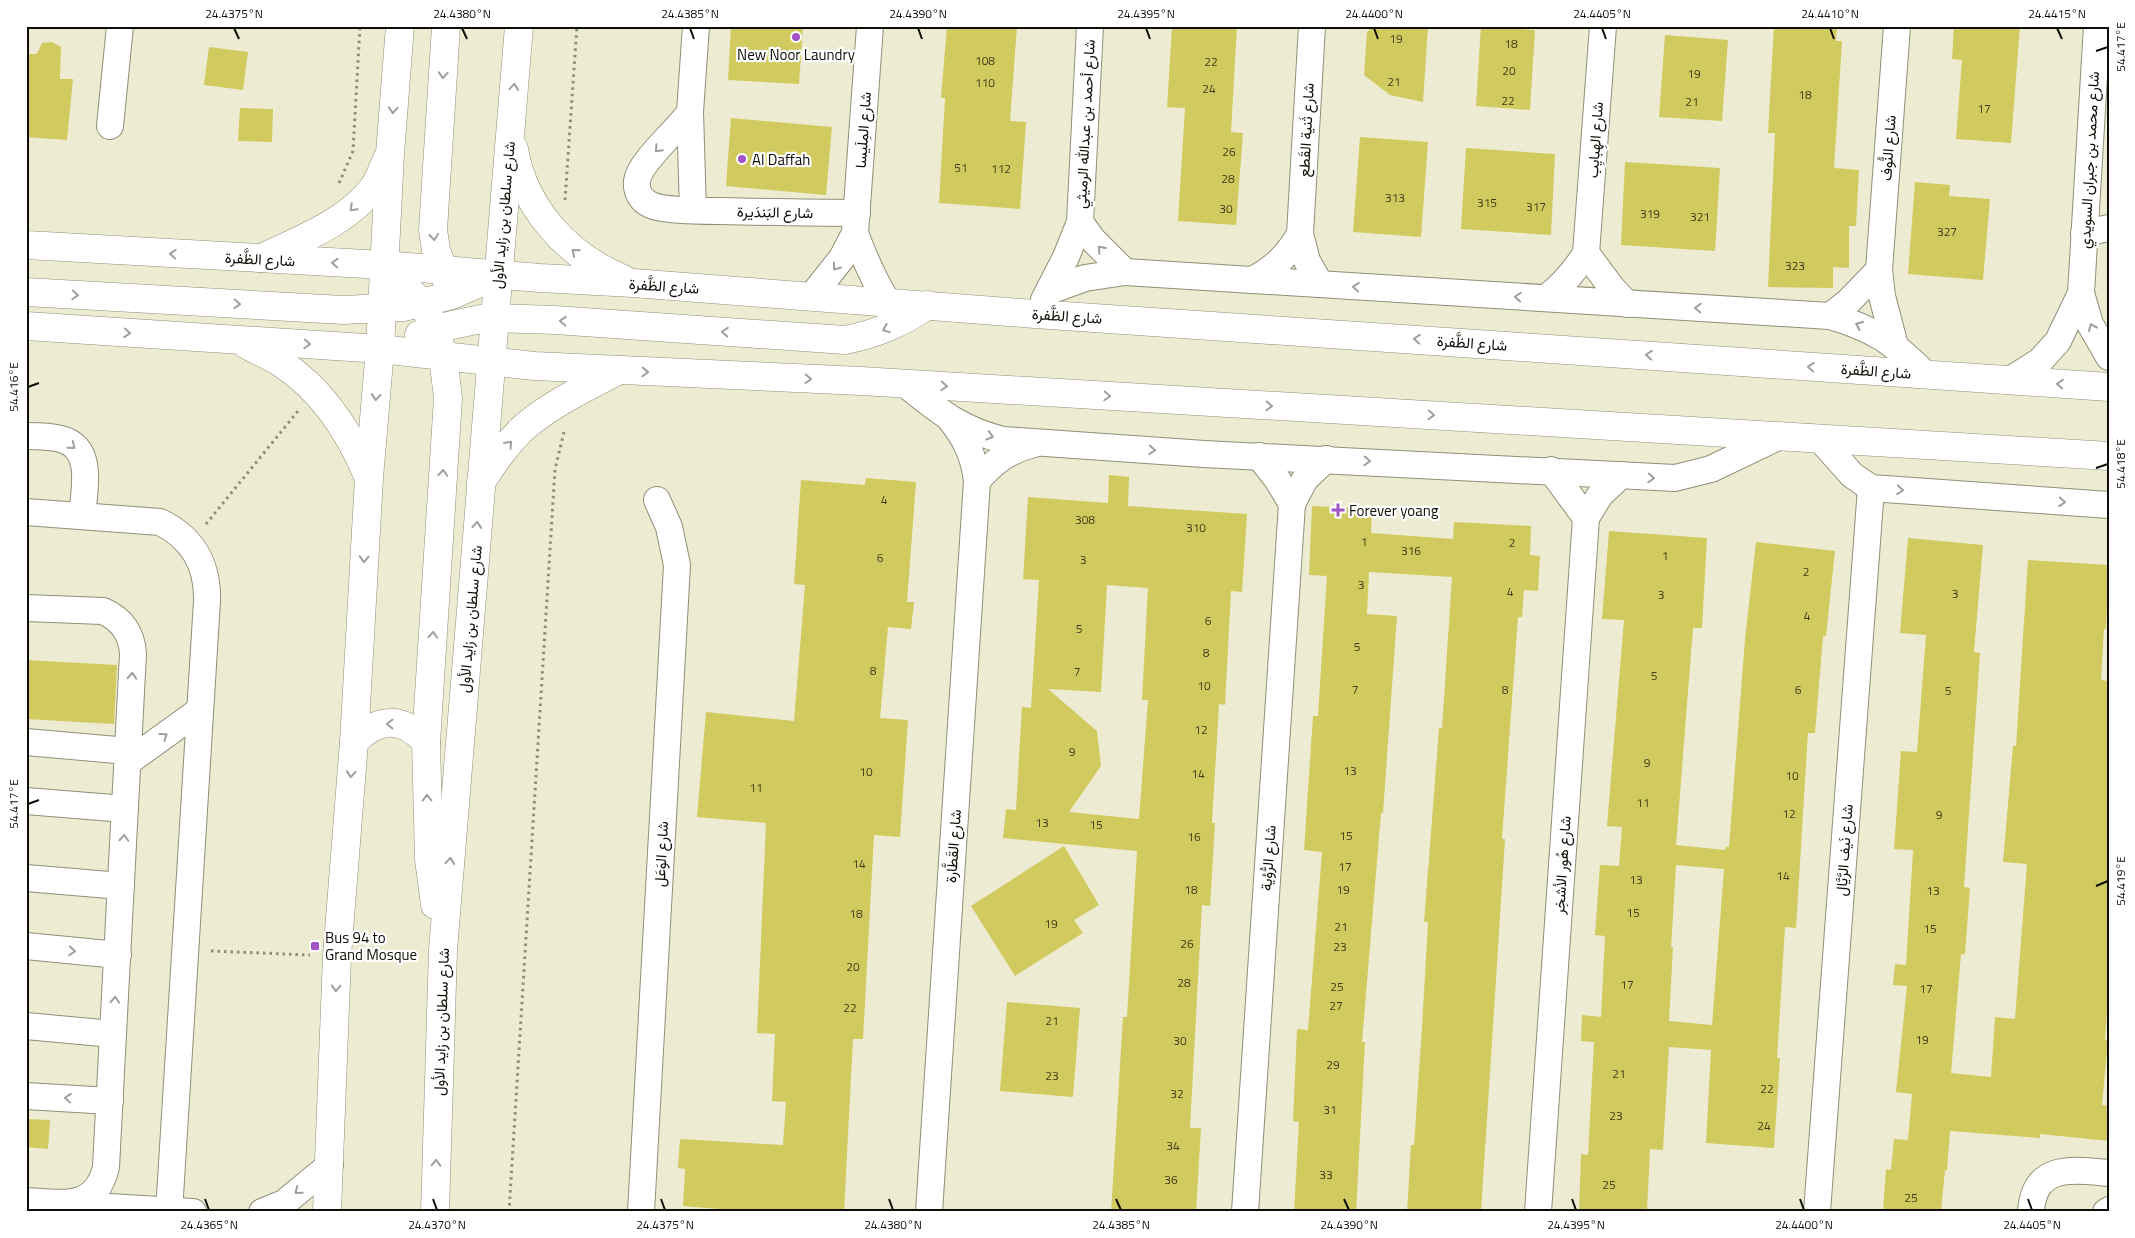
<svg xmlns="http://www.w3.org/2000/svg" width="2135" height="1238" font-family="'Titillium Web',Vazirmatn,sans-serif">
  <style>
    .building { fill: #d1ca5e; fill-rule: evenodd }
    .lines { fill: none; stroke-linecap: round; stroke-linejoin: round }
    .minor-casing { stroke: #908f78; stroke-width: 28 }
    .major-casing { stroke: #908f78; stroke-width: 29 }
    .path { stroke: #8e8d7a; stroke-width: 3; stroke-dasharray: 2.5 4; stroke-linecap: butt }
    .minor { stroke: #fff; stroke-width: 26 }
    .major { stroke: #fff; stroke-width: 28 }
    .oneway { stroke: #9f9f9b }
    .ticks { fill: none; stroke: #0f0e06; stroke-width: 2 }
    .poi-dot { fill: #a353c3; stroke: #fff; stroke-width: 2 }
    .labels { text-anchor: middle; dominant-baseline: central; stroke-width: 4.5; stroke-linejoin: round; paint-order: stroke }
    .number-label { font-size: 12px; fill: #403d1c }
    .poi-label { font-size: 15px; fill: #0f0e06; stroke: #fff; text-anchor: start }
    .street-label { font-size: 15px; fill: #0f0e06; stroke: #fff }
    .neatline { fill: none; stroke: #0f0e06; stroke-width: 2 }
    .ticks-label { font-size: 12px; text-anchor: middle; fill: #0f0e06 }
  </style>
  <rect width="100%" height="100%" fill="#edecd2"/>
  <!-- building -->
  <g class="building">
    <polygon points="731,26 803,26 799,84 728,80"/>
    <polygon points="947,26 1017,26 1010,121 1026,122 1020,209 939,203 945,98 941,98"/>
    <polygon points="1172,26 1237,26 1231,132 1243,133 1236,225 1178,221 1185,108 1167,107"/>
    <polygon points="1374,26 1428,26 1423,102 1390,95 1364,75 1367,32"/>
    <polygon points="1481,26 1535,30 1530,110 1476,106"/>
    <polygon points="1774,26 1837,26 1836,41 1842,41 1834,168 1859,170 1856,226 1849,226 1849,268 1833,267 1833,288 1768,287 1775,133 1768,133"/>
    <polygon points="1954,26 2020,26 2011,143 1956,139 1962,60 1952,59"/>
    <polygon points="1665,35 1728,40 1722,121 1659,117"/>
    <polygon points="52,42 61,47 60,79 73,79 67,140 26,137 26,54 37,54 42,43"/>
    <polygon points="209,47 248,52 243,90 204,85"/>
    <polygon points="240,108 273,109 272,142 238,141"/>
    <polygon points="731,118 832,127 826,195 726,186"/>
    <polygon points="1360,137 1428,142 1421,237 1353,232"/>
    <polygon points="1466,148 1555,154 1551,235 1461,229"/>
    <polygon points="1625,162 1720,168 1715,251 1621,245"/>
    <polygon points="1915,182 1950,185 1949,196 1990,199 1983,280 1908,274"/>
    <path d="M1109 475 1129 477 1128 506 1247 514 1242 592 1231 591 1225 705 1219 704 1212 823H1215L1210 906 1202 905 1190 1128H1201L1196 1212H1111L1123 1017H1127L1137 851 1003 838 1006 809 1016 810 1022 707 1031 708 1039 580 1023 579 1028 497 1108 503ZM1107 585 1148 588 1142 700H1148L1139 819 1069 812 1101 766 1097 731 1048 689 1101 692Z"/>
    <polygon points="866,478 916,482 907,602 914,602 911,629 888,627 880,718 908,720 900,837 874,835 863,1039 853,1039 844,1212 753,1212 683,1206 685,1169 678,1168 680,1139 783,1145 786,1102 772,1101 775,1034 757,1033 766,823 697,817 706,712 794,721 805,585 794,584 801,480 865,485"/>
    <polygon points="1312,506 1372,509 1371,533 1453,539 1454,522 1531,526 1530,555 1540,556 1538,591 1524,590 1522,617 1518,617 1502,839 1505,839 1481,1212 1407,1212 1411,1145 1414,1145 1422,1027 1428,922 1424,922 1431,833 1439,728 1442,728 1452,577 1369,572 1367,614 1397,616 1383,813 1381,813 1362,1042 1365,1042 1356,1212 1294,1212 1299,1122 1293,1121 1297,1029 1308,1030 1322,852 1304,850 1313,716 1318,716 1327,576 1309,575"/>
    <path d="M1609 531 1707 538 1702 628H1693L1676 845 1725 850 1726 847H1729L1745 639 1756 542 1835 551 1826 636H1823L1815 733H1808L1796 928 1785 927 1777 1058H1780L1774 1148 1706 1143 1711 1050 1669 1047 1663 1150 1650 1149 1647 1212H1579L1581 1154 1588 1155 1594 1042 1581 1041 1582 1015 1601 1017 1605 936 1595 935 1600 865 1619 866 1622 827 1607 826 1624 620 1602 619ZM1676 865 1724 869 1712 1025 1669 1021 1673 947H1671Z"/>
    <polygon points="1908,538 1983,545 1974,652 1980,653 1964,887 1970,888 1965,954 1961,954 1951,1073 1991,1077 1995,1017 2015,1019 2027,864 2003,862 2013,746 2016,746 2028,560 2109,565 2106,629 2104,629 2101,680 2109,681 2109,987 2105,1040 2108,1040 2102,1105 2109,1106 2109,1141 2040,1134 2040,1138 1950,1131 1947,1170 1945,1170 1941,1212 1883,1212 1886,1169 1891,1170 1894,1139 1908,1140 1912,1094 1896,1092 1907,986 1893,985 1895,964 1906,965 1913,850 1894,849 1901,751 1917,752 1926,635 1900,633"/>
    <polygon points="26,660 117,665 114,724 26,719"/>
    <polygon points="1064,846 1099,905 1074,920 1083,933 1015,976 971,906"/>
    <polygon points="1007,1002 1080,1008 1073,1097 1000,1091"/>
    <polygon points="26,1119 50,1120 48,1149 26,1147"/>
  </g>
  <g class="lines">
    <defs>
      <g id="minor">
        <polyline points="1312,26 1300,234 1307,261 1320,284"/>
        <path d="M690 112C678 130 639 162 637 181 636 192 641 201 651 205 664 211 704 211 719 211 765 212 811 213 857 213"/>
        <polyline points="110,126 120,26"/>
        <polyline points="693,210 690,112 696,26"/>
        <polyline points="1080,222 1093,240 1125,272"/>
        <path d="M855 233C864 258 874 280 888 303"/>
        <polyline points="2084,233 2109,228"/>
        <polyline points="1586,253 1612,288 1627,304"/>
        <path d="M1252 280C1274 269 1288 255 1300 234"/>
        <path d="M1049 291 1085 278 1125 272 1830 316C1875 329 1893 342 1925 374"/>
        <polyline points="2081,293 2090,324 2109,357"/>
        <polyline points="811,297 842,258 855,233 870,26"/>
        <path d="M1546 298C1563 285 1575 271 1586 253L1603 26"/>
        <polyline points="1044,300 1066,257 1080,222 1090,26"/>
        <polyline points="1830,316 1848,302 1879,270"/>
        <polyline points="1895,346 1882,296 1879,270 1897,26"/>
        <polyline points="2010,380 2040,361 2058,341 2081,293 2097,26"/>
        <path d="M905 384C939 411 959 429 1003 440L1204 454 1675 478 1711 469 1780 436"/>
        <path d="M26 436C38 436 50 436 61 439 95 448 84 490 82 516"/>
        <polyline points="1820,439 1852,475 1871,488 2109,505"/>
        <polyline points="1259,456 1277,479 1292,504"/>
        <polyline points="1551,470 1586,518"/>
        <path d="M977 481C993 462 1009 450 1034 444"/>
        <path d="M26 512 160 522C193 538 208 565 207 601L169 1212"/>
        <path d="M26 608 103 611C122 619 132 634 133 654L106 1167C96 1211 62 1203 26 1201"/>
        <polyline points="26,742 128,751"/>
        <polyline points="128,762 200,710"/>
        <polyline points="26,801 125,809"/>
        <polyline points="26,878 121,886"/>
        <polyline points="26,946 118,955"/>
        <polyline points="26,1026 113,1034"/>
        <polyline points="26,1096 110,1101"/>
        <polyline points="78,1201 109,1207 193,1212"/>
        <polyline points="262,1212 284,1203 330,1165"/>
        <polyline points="641,1212 677,565 669,527 657,500"/>
        <path d="M929 1212 977 481C974 456 966 439 950 419"/>
        <polyline points="1245,1212 1292,504 1305,479 1326,459"/>
        <polyline points="1538,1212 1586,518 1600,495 1621,475"/>
        <polyline points="1817,1212 1871,488"/>
        <path d="M2031 1212C2034 1163 2073 1170 2109 1173"/>
        <polyline points="2106,1212 2109,1210"/>
      </g>
      <g id="major">
        <polyline points="446,26 433,230 436,250 448,284"/>
        <path d="M514 149C524 209 568 256 623 279"/>
        <polyline points="26,245 384,265 540,278 633,283 1035,314 2109,387"/>
        <path d="M262 258C301 239 346 223 373 188 379 180 383 168 387 159"/>
        <path d="M384 265C396 278 411 290 422 305 442 332 444 365 448 398L426 742 429 859 435 905"/>
        <polyline points="26,292 343,310 403,307 421,303 452,295 496,276"/>
        <polyline points="26,326 380,349 534,366 861,381 2109,456"/>
        <path d="M419 335 452 325 481 319 495 318 555 320 845 340C877 334 901 323 928 305"/>
        <path d="M247 345C258 351 270 356 281 363 323 390 349 431 368 476"/>
        <path d="M481 482C493 464 505 446 521 430 548 405 586 388 619 370"/>
        <path d="M354 742C378 717 402 716 426 742"/>
        <polyline points="327,1212 337,956 354,742 369,478 380,349 390,154 400,26"/>
        <polyline points="435,1212 443,950 519,26"/>
      </g>
    </defs>
    <!-- minor casing -->
    <use href="#minor" class="minor-casing"/>
    <!-- major casing -->
    <use href="#major" class="major-casing"/>
    <!-- path -->
    <g class="path">
      <polyline points="339,183 353,151 360,26"/>
      <polyline points="565,200 577,26"/>
      <polyline points="206,524 298,411"/>
      <polyline points="211,951 310,955"/>
      <polyline points="509,1212 555,469 564,432"/>
    </g>
    <!-- minor -->
    <use href="#minor" class="minor"/>
    <!-- major -->
    <use href="#major" class="major"/>
  </g>
  <!-- one-way arrows -->
  <defs><path id="oneway-chevron" d="M-2-3.5L2.5 0L-2 3.5" fill="none" stroke-width="1.6" stroke-linecap="round" stroke-linejoin="round" transform="scale(1.25)"/></defs>
  <g class="oneway">
    <use href="#oneway-chevron" transform="translate(443 75) rotate(94)"/>
    <use href="#oneway-chevron" transform="translate(514 87) rotate(-85)"/>
    <use href="#oneway-chevron" transform="translate(393 110) rotate(94)"/>
    <use href="#oneway-chevron" transform="translate(658 149) rotate(133)"/>
    <use href="#oneway-chevron" transform="translate(353 208) rotate(135)"/>
    <use href="#oneway-chevron" transform="translate(434 237) rotate(83)"/>
    <use href="#oneway-chevron" transform="translate(1101 249) rotate(-132)"/>
    <use href="#oneway-chevron" transform="translate(575 252) rotate(-140)"/>
    <use href="#oneway-chevron" transform="translate(173 254) rotate(-177)"/>
    <use href="#oneway-chevron" transform="translate(335 263) rotate(-177)"/>
    <use href="#oneway-chevron" transform="translate(836 267) rotate(126)"/>
    <use href="#oneway-chevron" transform="translate(1356 287) rotate(-176)"/>
    <use href="#oneway-chevron" transform="translate(75 295) rotate(3)"/>
    <use href="#oneway-chevron" transform="translate(1518 297) rotate(-176)"/>
    <use href="#oneway-chevron" transform="translate(237 304) rotate(3)"/>
    <use href="#oneway-chevron" transform="translate(1698 308) rotate(-177)"/>
    <use href="#oneway-chevron" transform="translate(563 321) rotate(-176)"/>
    <use href="#oneway-chevron" transform="translate(1859 325) rotate(-156)"/>
    <use href="#oneway-chevron" transform="translate(2092 327) rotate(-114)"/>
    <use href="#oneway-chevron" transform="translate(886 329) rotate(158)"/>
    <use href="#oneway-chevron" transform="translate(725 332) rotate(-176)"/>
    <use href="#oneway-chevron" transform="translate(127 333) rotate(4)"/>
    <use href="#oneway-chevron" transform="translate(1417 339) rotate(-176)"/>
    <use href="#oneway-chevron" transform="translate(307 344) rotate(3)"/>
    <use href="#oneway-chevron" transform="translate(1649 355) rotate(-176)"/>
    <use href="#oneway-chevron" transform="translate(1811 367) rotate(-176)"/>
    <use href="#oneway-chevron" transform="translate(645 372) rotate(2)"/>
    <use href="#oneway-chevron" transform="translate(808 379) rotate(2)"/>
    <use href="#oneway-chevron" transform="translate(2060 384) rotate(-176)"/>
    <use href="#oneway-chevron" transform="translate(944 386) rotate(3)"/>
    <use href="#oneway-chevron" transform="translate(1107 396) rotate(3)"/>
    <use href="#oneway-chevron" transform="translate(376 397) rotate(95)"/>
    <use href="#oneway-chevron" transform="translate(1269 406) rotate(3)"/>
    <use href="#oneway-chevron" transform="translate(1431 415) rotate(3)"/>
    <use href="#oneway-chevron" transform="translate(990 436) rotate(16)"/>
    <use href="#oneway-chevron" transform="translate(509 444) rotate(-48)"/>
    <use href="#oneway-chevron" transform="translate(72 446) rotate(39)"/>
    <use href="#oneway-chevron" transform="translate(1152 450) rotate(4)"/>
    <use href="#oneway-chevron" transform="translate(1367 461) rotate(3)"/>
    <use href="#oneway-chevron" transform="translate(443 473) rotate(-86)"/>
    <use href="#oneway-chevron" transform="translate(1651 478) rotate(3)"/>
    <use href="#oneway-chevron" transform="translate(1900 490) rotate(4)"/>
    <use href="#oneway-chevron" transform="translate(2062 502) rotate(4)"/>
    <use href="#oneway-chevron" transform="translate(477 525) rotate(-85)"/>
    <use href="#oneway-chevron" transform="translate(364 559) rotate(93)"/>
    <use href="#oneway-chevron" transform="translate(433 635) rotate(-86)"/>
    <use href="#oneway-chevron" transform="translate(132 676) rotate(-87)"/>
    <use href="#oneway-chevron" transform="translate(390 724) rotate(-179)"/>
    <use href="#oneway-chevron" transform="translate(164 736) rotate(-36)"/>
    <use href="#oneway-chevron" transform="translate(351 774) rotate(95)"/>
    <use href="#oneway-chevron" transform="translate(427 798) rotate(-91)"/>
    <use href="#oneway-chevron" transform="translate(124 838) rotate(-87)"/>
    <use href="#oneway-chevron" transform="translate(450 861) rotate(-85)"/>
    <use href="#oneway-chevron" transform="translate(72 951) rotate(5)"/>
    <use href="#oneway-chevron" transform="translate(336 988) rotate(92)"/>
    <use href="#oneway-chevron" transform="translate(115 1000) rotate(-87)"/>
    <use href="#oneway-chevron" transform="translate(68 1098) rotate(-176)"/>
    <use href="#oneway-chevron" transform="translate(436 1163) rotate(-88)"/>
    <use href="#oneway-chevron" transform="translate(298 1191) rotate(141)"/>
  </g>
  <!-- ticks -->
  <path class="ticks" d="M234 28 239 39M462 28 467 39M690 28 694 39M918 28 922 39M1146 28 1150 39M1374 28 1378 39M1602 28 1606 39M1830 28 1834 39M2057 28 2062 39M2096 51 2108 47M28 387 39 383M2096 468 2108 464M28 804 39 800M2096 886 2108 881M205 1199 209 1210M433 1199 437 1210M661 1199 665 1210M889 1199 893 1210M1116 1199 1121 1210M1344 1199 1349 1210M1572 1199 1576 1210M1800 1199 1804 1210M2028 1199 2032 1210"/>
  <!-- markers -->
  <g class="poi-dot">
    <circle cx="796" cy="37" r="5"/>
    <circle cx="742" cy="159" r="5"/>
    <path d="M1335.5 502.5h5v5h5v5h-5v5h-5v-5h-5v-5h5z"/>
    <rect x="310" y="941" width="10" height="10" rx="2.5"/>
  </g>
  <g class="labels">
    <!-- number labels -->
    <g class="number-label">
      <text x="1396" y="38">19</text>
      <text x="1511" y="43">18</text>
      <text x="985" y="60">108</text>
      <text x="1211" y="61">22</text>
      <text x="1509" y="70">20</text>
      <text x="1694" y="73">19</text>
      <text x="1394" y="81">21</text>
      <text x="985" y="82">110</text>
      <text x="1209" y="88">24</text>
      <text x="1805" y="94">18</text>
      <text x="1508" y="100">22</text>
      <text x="1692" y="101">21</text>
      <text x="1984" y="108">17</text>
      <text x="1229" y="151">26</text>
      <text x="961" y="167">51</text>
      <text x="1001" y="168">112</text>
      <text x="1228" y="178">28</text>
      <text x="1395" y="197">313</text>
      <text x="1487" y="202">315</text>
      <text x="1536" y="206">317</text>
      <text x="1226" y="208">30</text>
      <text x="1650" y="213">319</text>
      <text x="1700" y="216">321</text>
      <text x="1947" y="231">327</text>
      <text x="1795" y="265">323</text>
      <text x="884" y="499">4</text>
      <text x="1085" y="519">308</text>
      <text x="1196" y="527">310</text>
      <text x="1364" y="541">1</text>
      <text x="1512" y="542">2</text>
      <text x="1411" y="550">316</text>
      <text x="1665" y="555">1</text>
      <text x="880" y="557">6</text>
      <text x="1083" y="559">3</text>
      <text x="1806" y="571">2</text>
      <text x="1361" y="584">3</text>
      <text x="1510" y="591">4</text>
      <text x="1955" y="593">3</text>
      <text x="1661" y="594">3</text>
      <text x="1807" y="615">4</text>
      <text x="1208" y="620">6</text>
      <text x="1079" y="628">5</text>
      <text x="1357" y="646">5</text>
      <text x="1206" y="652">8</text>
      <text x="873" y="670">8</text>
      <text x="1077" y="671">7</text>
      <text x="1654" y="675">5</text>
      <text x="1204" y="685">10</text>
      <text x="1355" y="689">7</text>
      <text x="1505" y="689">8</text>
      <text x="1798" y="689">6</text>
      <text x="1948" y="690">5</text>
      <text x="1201" y="729">12</text>
      <text x="1072" y="751">9</text>
      <text x="1647" y="762">9</text>
      <text x="1350" y="770">13</text>
      <text x="866" y="771">10</text>
      <text x="1198" y="773">14</text>
      <text x="1792" y="775">10</text>
      <text x="756" y="787">11</text>
      <text x="1643" y="802">11</text>
      <text x="1789" y="813">12</text>
      <text x="1939" y="814">9</text>
      <text x="1042" y="822">13</text>
      <text x="1096" y="824">15</text>
      <text x="1346" y="835">15</text>
      <text x="1194" y="836">16</text>
      <text x="859" y="863">14</text>
      <text x="1345" y="866">17</text>
      <text x="1783" y="875">14</text>
      <text x="1636" y="879">13</text>
      <text x="1191" y="889">18</text>
      <text x="1343" y="889">19</text>
      <text x="1933" y="890">13</text>
      <text x="1633" y="912">15</text>
      <text x="856" y="913">18</text>
      <text x="1051" y="923">19</text>
      <text x="1341" y="926">21</text>
      <text x="1930" y="928">15</text>
      <text x="1187" y="943">26</text>
      <text x="1340" y="946">23</text>
      <text x="853" y="966">20</text>
      <text x="1184" y="982">28</text>
      <text x="1627" y="984">17</text>
      <text x="1337" y="986">25</text>
      <text x="1926" y="988">17</text>
      <text x="1336" y="1005">27</text>
      <text x="850" y="1007">22</text>
      <text x="1052" y="1020">21</text>
      <text x="1922" y="1039">19</text>
      <text x="1180" y="1040">30</text>
      <text x="1333" y="1064">29</text>
      <text x="1619" y="1073">21</text>
      <text x="1052" y="1075">23</text>
      <text x="1767" y="1088">22</text>
      <text x="1177" y="1093">32</text>
      <text x="1330" y="1109">31</text>
      <text x="1616" y="1115">23</text>
      <text x="1764" y="1125">24</text>
      <text x="1173" y="1145">34</text>
      <text x="1326" y="1174">33</text>
      <text x="1171" y="1179">36</text>
      <text x="1609" y="1184">25</text>
      <text x="1911" y="1197">25</text>
    </g>
    <!-- poi labels -->
    <g class="poi-label">
      <text x="796" y="54" text-anchor="middle">New Noor Laundry</text>
      <text x="752" y="159">Al Daffah</text>
      <text x="1349" y="510">Forever yoang</text>
      <text x="325" y="937">Bus 94 to<tspan x="325" dy="17">Grand Mosque</tspan></text>
    </g>
    <!-- street labels -->
    <g class="street-label">
      <text transform="translate(1085 124) rotate(-87)">شارع أحمد بن عبدالله الرميثي</text>
      <text transform="translate(863 130) rotate(-86)">شارع المِلَيسا</text>
      <text transform="translate(1306 130) rotate(-87)">شارع ثَنية القَطع</text>
      <text transform="translate(1595 140) rotate(-86)">شارع الهِبايِب</text>
      <text transform="translate(1888 148) rotate(-86)">شارع النُّوف</text>
      <text transform="translate(2089 160) rotate(-87)">شارع محمد بن جبران السويدي</text>
      <text transform="translate(775 212) rotate(1)">شارع البَندَيرة</text>
      <text transform="translate(503 215) rotate(-85)">شارع سلطان بن زايد الأول</text>
      <text transform="translate(260 259) rotate(3)">شارع الظَّفرة</text>
      <text transform="translate(664 286) rotate(4)">شارع الظَّفرة</text>
      <text transform="translate(1067 316) rotate(4)">شارع الظَّفرة</text>
      <text transform="translate(1472 343) rotate(4)">شارع الظَّفرة</text>
      <text transform="translate(1876 371) rotate(4)">شارع الظَّفرة</text>
      <text transform="translate(470 619) rotate(-85)">شارع سلطان بن زايد الأول</text>
      <text transform="translate(953 846) rotate(-86)">شارع القَطَّارة</text>
      <text transform="translate(1844 850) rotate(-86)">شارع نَيف الرَّيَّال</text>
      <text transform="translate(661 854) rotate(-87)">شارع الوَعَل</text>
      <text transform="translate(1268 858) rotate(-86)">شارع الرُّؤية</text>
      <text transform="translate(1562 865) rotate(-86)">شارع هُور الأشخِر</text>
      <text transform="translate(441 1022) rotate(-88)">شارع سلطان بن زايد الأول</text>
    </g>
  </g>
  <!-- border -->
  <rect width="2135" height="1238" fill="none" stroke="#ffffff" stroke-width="55"/>
  <rect x="28" y="28" width="2080" height="1182" class="neatline"/>
  <g class="ticks-label">
    <text x="234" y="18">24.4375°N</text>
    <text x="462" y="18">24.4380°N</text>
    <text x="690" y="18">24.4385°N</text>
    <text x="918" y="18">24.4390°N</text>
    <text x="1146" y="18">24.4395°N</text>
    <text x="1374" y="18">24.4400°N</text>
    <text x="1602" y="18">24.4405°N</text>
    <text x="1830" y="18">24.4410°N</text>
    <text x="2057" y="18">24.4415°N</text>
    <text transform="translate(2121 47) rotate(-90)" y="4">54.417°E</text>
    <text transform="translate(14 387) rotate(-90)" y="4">54.416°E</text>
    <text transform="translate(2121 464) rotate(-90)" y="4">54.418°E</text>
    <text transform="translate(14 804) rotate(-90)" y="4">54.417°E</text>
    <text transform="translate(2121 881) rotate(-90)" y="4">54.419°E</text>
    <text x="209" y="1229">24.4365°N</text>
    <text x="437" y="1229">24.4370°N</text>
    <text x="665" y="1229">24.4375°N</text>
    <text x="893" y="1229">24.4380°N</text>
    <text x="1121" y="1229">24.4385°N</text>
    <text x="1349" y="1229">24.4390°N</text>
    <text x="1576" y="1229">24.4395°N</text>
    <text x="1804" y="1229">24.4400°N</text>
    <text x="2032" y="1229">24.4405°N</text>
  </g>
</svg>
